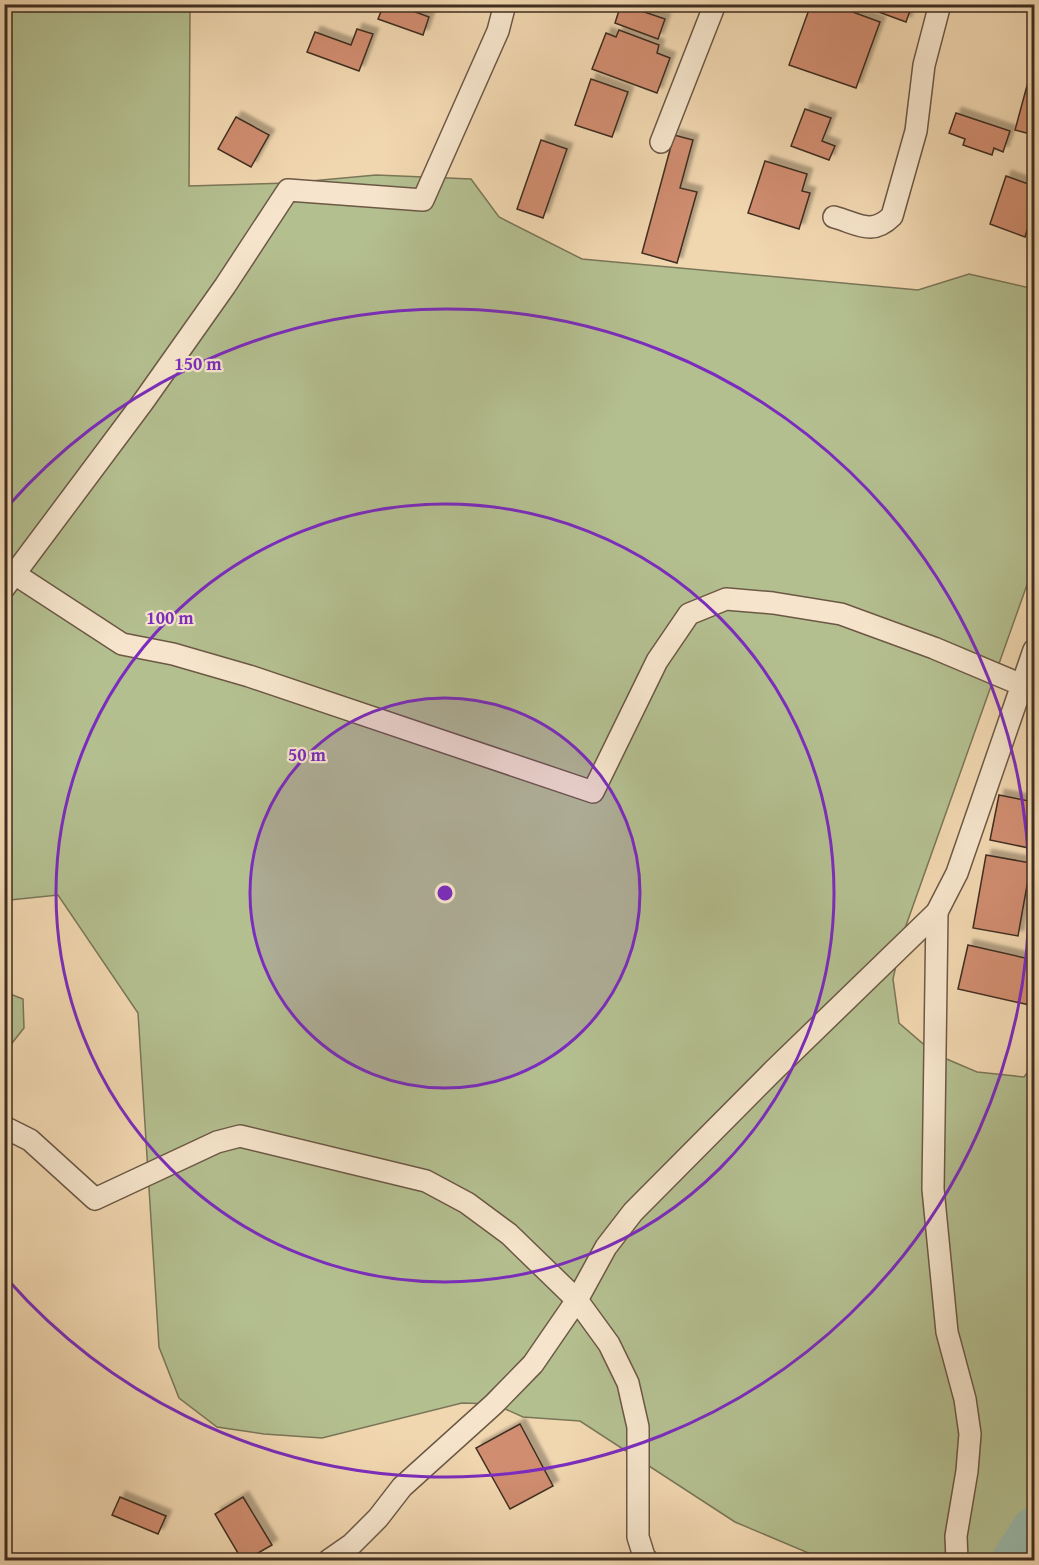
<svg xmlns="http://www.w3.org/2000/svg" width="1039" height="1565" font-family="'Gentium Book Plus',serif">
  <style>
    .green { fill: #b4bf90; stroke: #7a7658; stroke-width: 1.5 }
    .lines { fill: none; stroke-linecap: round; stroke-linejoin: round }
    .river { stroke: #9bbaac; stroke-width: 46 }
    .building { fill: #d08d6f; stroke: #3f2e21; stroke-width: 1.5; filter: url(#shadow) }
    .minor-casing { stroke: #6c5845; stroke-width: 24 }
    .minor { stroke: #f6e5cc; stroke-width: 21 }
    .ring { fill: none; stroke: #7b2cbf; stroke-width: 3 }
    .centre { fill: #7b2cbf; stroke: #f6e5cc; stroke-width: 3 }
    .ring-label { font-size: 18px; text-anchor: middle; font-weight: bold; fill: #7b2cbf; stroke: #f6e5cc; stroke-width: 4.5; stroke-linejoin: round; paint-order: stroke }
  </style>
  <defs>
    <filter id="shadow"><feDropShadow dx="5.5" dy="-5.5" stdDeviation="1.5" flood-color="#0004"/></filter>
  </defs>
  <rect width="100%" height="100%" fill="#f1d7b0"/>
  <filter id="stains"><feTurbulence type="fractalNoise" baseFrequency=".00333" numOctaves="4"/><feColorMatrix values="0 0 0 0 .2 0 0 0 0 .09 0 0 0 0 .02 0 0 0 .5 -.17"/></filter>
  <radialGradient id="worn" r=".72"><stop offset=".6" stop-color="#630" stop-opacity="0"/><stop offset="1" stop-color="#630" stop-opacity=".3"/></radialGradient>
  <!-- green -->
  <g class="green">
    <polygon points="5,5 190,5 189,186 289,183 376,175 471,179 499,217 582,259 918,290 969,274 1034,289 1034,565 903,934 893,979 899,1023 935,1054 977,1072 1024,1077 1034,1064 1034,1560 825,1560 735,1522 580,1421 523,1417 494,1404 462,1403 322,1438 264,1434 217,1427 179,1398 159,1347 138,1013 58,895 10,900 5,904"/>
    <polygon points="5,992 23,999 24,1028 5,1052"/>
  </g>
  <g class="lines">
    <!-- river -->
    <polyline class="river" points="1015,1560 1034,1530"/>
  </g>
  <!-- building -->
  <g class="building">
    <polygon points="384,4 394,4 429,17 423,35 378,19"/>
    <polygon points="621,4 665,19 658,39 615,23"/>
    <polygon points="811,4 831,4 880,22 856,88 789,65"/>
    <polygon points="857,4 910,4 912,5 906,22"/>
    <polygon points="357,29 373,34 359,71 307,52 315,32 351,45"/>
    <polygon points="619,30 659,45 657,53 670,58 657,93 592,69 606,33 616,37"/>
    <polygon points="1034,60 1034,135 1015,130"/>
    <polygon points="591,79 628,92 612,137 575,125"/>
    <polygon points="805,109 831,118 822,141 835,146 829,160 791,146"/>
    <polygon points="956,113 1010,131 1003,152 994,148 992,155 963,145 965,139 949,133"/>
    <polygon points="236,117 269,135 251,167 218,149"/>
    <polygon points="674,135 693,140 680,188 697,192 677,263 642,253"/>
    <polygon points="541,140 567,149 543,218 517,209"/>
    <polygon points="765,161 807,174 802,191 810,193 799,229 748,213"/>
    <polygon points="1006,176 1034,186 1034,208 1025,237 990,224"/>
    <polygon points="999,795 1034,802 1034,849 990,840"/>
    <polygon points="986,855 1031,863 1018,936 973,928"/>
    <polygon points="968,945 1034,960 1034,1006 958,989"/>
    <polygon points="520,1424 553,1486 510,1509 476,1448"/>
    <polygon points="120,1497 166,1516 158,1534 112,1515"/>
    <polygon points="243,1497 272,1545 246,1560 242,1560 215,1514"/>
  </g>
  <g class="lines">
    <defs>
      <g id="minor">
        <polyline points="661,142 715,4"/>
        <path d="M834 217C859 224 872 236 892 216L916 131 924 65 940 4"/>
        <polyline points="4,567 122,644 173,654 249,676 593,792 657,661 689,614 726,599 773,603 841,614 934,648 1022,685"/>
        <polyline points="4,588 143,402 225,286 288,190 423,200 498,31 505,4"/>
        <polyline points="937,912 933,1189 947,1332 965,1399 970,1434 967,1471 956,1536 957,1560"/>
        <polyline points="4,1127 30,1140 95,1199 217,1142 240,1136 426,1181 467,1203 509,1234 577,1300 609,1344 628,1383 638,1427 638,1537 644,1556 647,1560"/>
        <polyline points="329,1560 352,1544 378,1518 402,1487 494,1404 533,1364 577,1300 606,1247 633,1212 774,1070 937,912 957,873 1034,650"/>
      </g>
    </defs>
    <!-- minor casing -->
    <use href="#minor" class="minor-casing"/>
    <!-- minor -->
    <use href="#minor" class="minor"/>
  </g>
  <!-- distance rings -->
  <circle cx="445" cy="893" r="195" fill="#7b2cbf" fill-opacity=".12"/>
  <g class="ring">
    <circle cx="445" cy="893" r="195"/>
    <circle cx="445" cy="893" r="389"/>
    <path d="M8 506A584 584 0 1 1 8 1280"/>
  </g>
  <circle cx="445" cy="893" r="9" class="centre"/>
  <g class="ring-label">
    <text x="198" y="370">150 m</text>
    <text x="170" y="624">100 m</text>
    <text x="307" y="761">50 m</text>
  </g>
  <!-- margin -->
  <rect width="1039" height="1565" fill="none" stroke="#f1d7b0" stroke-width="24"/>
  <rect x="6" y="6" width="1027" height="1553" fill="none" stroke="#3f2e21" stroke-width="3"/>
  <rect x="12" y="12" width="1015" height="1541" fill="none" stroke="#3f2e21" stroke-width="1.5"/>
  <rect width="100%" height="100%" filter="url(#stains)"/>
  <rect width="100%" height="100%" fill="url(#worn)"/>
</svg>
